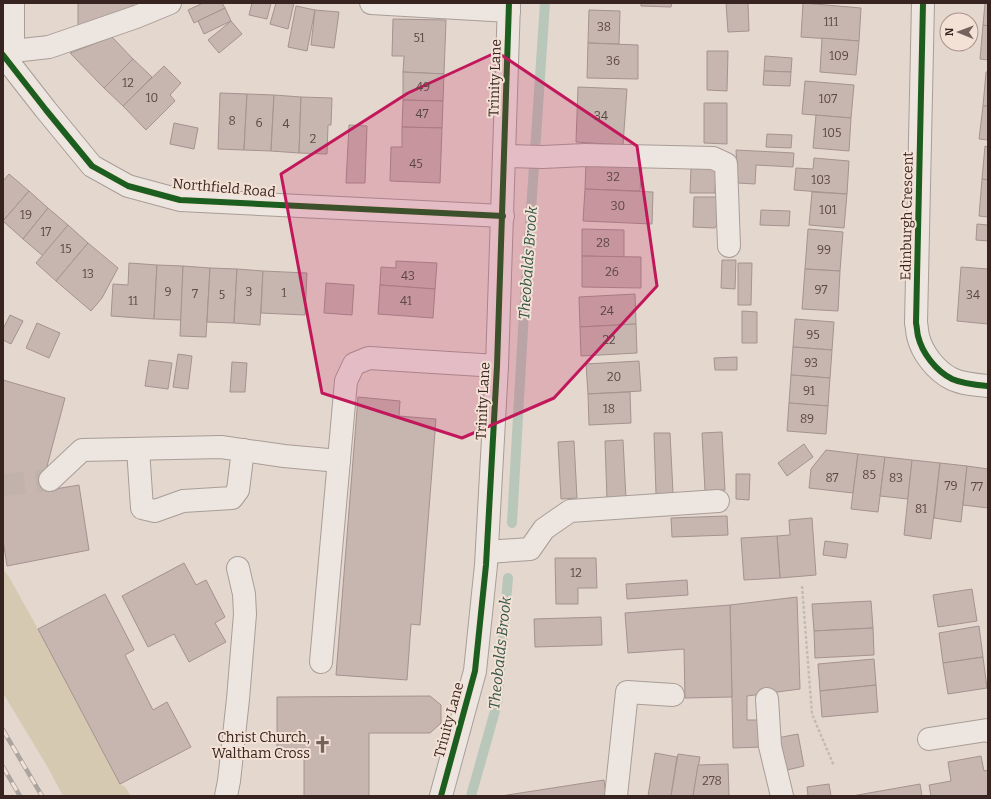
<svg xmlns="http://www.w3.org/2000/svg" width="991" height="799" font-family="Bitter,serif">
  <style>
    .green { fill: #d5cab1 }
    .lines { fill: none; stroke-linecap: round; stroke-linejoin: round }
    .stream { stroke: #b9c7ba; stroke-width: 10 }
    .building { fill: #c7b5af; stroke: #a4938e }
    .minor-tunnel { stroke: #c1b3ab; stroke-width: 22; stroke-dasharray: 22 11; stroke-linecap: butt }
    .minor-casing { stroke: #a99d97; stroke-width: 24 }
    .path { stroke: #c5bbb6; stroke-width: 2.5; stroke-dasharray: 3 2; stroke-linecap: butt }
    .minor { stroke: #ece5e0; stroke-width: 22 }
    .rail-casing { stroke: #aba4a0; stroke-width: 4.5 }
    .rail { stroke: #f4e1d5; stroke-width: 3; stroke-dasharray: 9; stroke-linecap: butt }
    .cycleway-casing { stroke: #f4e1d5; stroke-width: 8 }
    .cycleway { stroke: #1b5e20; stroke-width: 6 }
    .marked { fill: #c2185b; fill-opacity: 0.2; stroke: #c2185b; stroke-width: 3; stroke-linejoin: round }
    .labels { text-anchor: middle; dominant-baseline: central; stroke-width: 4; stroke-linejoin: round; paint-order: stroke }
    .number-label { font-size: 12px; fill: #5b4844 }
    .street-label { font-size: 14px; fill: #372420; stroke: #f4e1d5 }
    .poi-label { font-size: 14px; fill: #372420; stroke: #f4e1d5; text-anchor: end }
    .water-label { font-size: 15px; font-style: italic; fill: #305648; stroke: #f4e1d5 }
  </style>
  <rect width="100%" height="100%" fill="#e4d7ce"/>
  <!-- green -->
  <polygon class="green" points="3,569 9,577 38,629 120,784 125,787 131,796 63,796 47,766 3,693"/>
  <g class="lines">
    <!-- stream -->
    <g class="stream">
      <polyline points="512,523 523,329 545,3"/>
      <polyline points="471,796 497,704 508,578"/>
    </g>
  </g>
  <!-- building -->
  <g class="building">
    <polygon points="78,3 133,3 133,15 78,35"/>
    <polygon points="203,3 222,3 225,8 194,23 188,10"/>
    <polygon points="252,3 271,3 267,19 249,15"/>
    <polygon points="276,3 294,3 288,29 270,24"/>
    <polygon points="641,3 672,3 671,7 641,6"/>
    <polygon points="726,3 748,3 749,31 728,32"/>
    <polygon points="803,3 861,8 859,41 801,37"/>
    <polygon points="985,3 988,3 988,26 983,25"/>
    <polygon points="296,6 315,10 307,51 288,47"/>
    <polygon points="225,8 231,21 204,34 198,21"/>
    <polygon points="315,10 339,12 334,48 311,45"/>
    <polygon points="589,10 620,11 619,44 588,43"/>
    <polygon points="393,19 446,20 444,74 403,72 404,56 392,56"/>
    <polygon points="231,21 242,34 219,53 208,40"/>
    <polygon points="983,25 988,26 988,60 980,59"/>
    <polygon points="112,37 133,59 104,88 70,53"/>
    <polygon points="822,38 859,41 856,75 820,72"/>
    <polygon points="588,43 638,45 638,79 587,78"/>
    <polygon points="707,51 728,51 727,91 707,90"/>
    <polygon points="765,56 792,58 791,72 764,71"/>
    <polygon points="133,59 152,77 123,106 104,88"/>
    <polygon points="164,66 181,83 170,95 175,101 146,130 123,106"/>
    <polygon points="764,71 791,72 790,86 763,85"/>
    <polygon points="403,72 444,74 443,101 403,100"/>
    <polygon points="986,72 988,72 988,106 983,106"/>
    <polygon points="805,81 854,85 851,118 802,114"/>
    <polygon points="578,87 627,89 623,145 576,142"/>
    <polygon points="220,93 247,94 244,150 218,149"/>
    <polygon points="247,94 274,95 271,151 244,150"/>
    <polygon points="274,95 301,97 299,153 271,151"/>
    <polygon points="301,97 332,98 331,125 328,125 327,154 299,153"/>
    <polygon points="403,100 443,101 442,128 402,127"/>
    <polygon points="704,103 727,103 727,144 704,143"/>
    <polygon points="983,106 988,106 988,140 979,139"/>
    <polygon points="816,115 851,118 849,151 813,148"/>
    <polygon points="174,123 198,128 194,149 170,144"/>
    <polygon points="349,125 367,126 365,183 346,183"/>
    <polygon points="402,127 442,128 440,183 390,181 391,147 402,147"/>
    <polygon points="767,134 792,135 791,148 766,147"/>
    <polygon points="985,146 988,147 988,180 982,179"/>
    <polygon points="736,150 794,153 793,167 756,165 755,184 738,183"/>
    <polygon points="814,158 849,161 847,194 794,190 796,168 813,169"/>
    <polygon points="586,162 642,165 640,191 585,189"/>
    <polygon points="691,168 716,168 715,193 690,193"/>
    <polygon points="9,174 29,191 3,221 3,181"/>
    <polygon points="982,179 988,180 988,217 979,216"/>
    <polygon points="585,189 653,192 652,224 583,221"/>
    <polygon points="29,191 48,208 23,239 3,221"/>
    <polygon points="812,192 847,194 844,228 809,225"/>
    <polygon points="694,197 722,197 722,215 715,228 693,227"/>
    <polygon points="48,208 68,225 43,256 23,239"/>
    <polygon points="761,210 790,211 789,226 760,225"/>
    <polygon points="977,224 988,225 988,241 976,240"/>
    <polygon points="68,225 88,243 56,281 36,263"/>
    <polygon points="582,229 624,230 624,257 582,256"/>
    <polygon points="808,229 843,232 840,271 805,269"/>
    <polygon points="88,243 118,268 102,298 91,311 56,281"/>
    <polygon points="582,256 641,257 641,288 582,287"/>
    <polygon points="722,260 736,260 735,289 721,288"/>
    <polygon points="396,261 437,263 435,289 380,285 381,267 396,268"/>
    <polygon points="129,263 157,265 154,319 111,316 113,284 128,285"/>
    <polygon points="738,263 752,263 751,305 738,305"/>
    <polygon points="157,265 183,266 181,320 154,319"/>
    <polygon points="183,266 210,268 206,337 180,336"/>
    <polygon points="961,267 988,269 988,324 957,321"/>
    <polygon points="210,268 237,269 234,323 207,322"/>
    <polygon points="237,269 263,271 260,325 234,323"/>
    <polygon points="805,269 840,271 838,311 802,309"/>
    <polygon points="263,271 307,273 305,315 261,313"/>
    <polygon points="326,283 354,285 352,315 324,313"/>
    <polygon points="380,285 435,289 433,318 378,314"/>
    <polygon points="635,294 636,324 580,327 579,297"/>
    <polygon points="742,311 757,312 757,343 742,343"/>
    <polygon points="10,315 23,321 11,344 3,340 3,329"/>
    <polygon points="795,319 834,322 832,350 793,347"/>
    <polygon points="37,323 60,333 49,358 26,348"/>
    <polygon points="636,324 637,353 581,356 580,327"/>
    <polygon points="793,347 832,350 830,378 791,375"/>
    <polygon points="178,354 192,356 188,389 173,387"/>
    <polygon points="737,357 737,370 715,370 714,358"/>
    <polygon points="149,360 172,363 168,389 145,386"/>
    <polygon points="639,361 641,391 588,394 586,364"/>
    <polygon points="232,362 247,363 245,392 230,392"/>
    <polygon points="791,375 830,378 828,406 789,403"/>
    <polygon points="3,380 65,398 46,470 55,489 79,485 89,550 7,566 3,540"/>
    <polygon points="630,392 631,423 589,425 588,394"/>
    <polygon points="358,397 400,401 399,416 436,419 420,625 411,624 407,680 336,675"/>
    <polygon points="789,403 828,406 826,434 787,431"/>
    <polygon points="722,432 725,490 705,491 702,433"/>
    <polygon points="654,433 670,433 673,493 656,494"/>
    <polygon points="623,440 626,499 607,500 605,441"/>
    <polygon points="574,441 577,498 561,499 558,442"/>
    <polygon points="804,444 813,457 787,476 778,463"/>
    <polygon points="826,450 858,454 853,493 809,488 811,469"/>
    <polygon points="858,454 885,457 878,512 851,509"/>
    <polygon points="885,457 912,460 908,499 880,496"/>
    <polygon points="912,460 940,463 931,539 904,535"/>
    <polygon points="940,463 967,466 961,522 934,518"/>
    <polygon points="967,466 988,469 988,508 963,505"/>
    <polygon points="736,474 750,474 749,500 736,499"/>
    <polygon points="727,516 728,535 672,537 671,518"/>
    <polygon points="812,518 816,575 780,578 777,536 790,535 789,520"/>
    <polygon points="777,536 780,578 744,580 741,538"/>
    <polygon points="825,541 848,544 846,558 823,555"/>
    <polygon points="555,558 596,558 597,588 578,588 578,604 556,604"/>
    <polygon points="184,563 196,585 206,580 225,617 215,623 226,642 189,662 174,634 148,647 122,596"/>
    <polygon points="687,580 688,595 627,599 626,584"/>
    <polygon points="972,589 977,621 938,627 933,595"/>
    <polygon points="105,594 134,650 125,655 153,710 167,702 191,747 120,784 38,629"/>
    <polygon points="797,597 800,689 747,696 747,720 763,720 763,747 733,748 730,605"/>
    <polygon points="871,601 873,628 814,631 812,604"/>
    <polygon points="730,605 732,697 685,698 684,649 628,653 625,613"/>
    <polygon points="601,617 602,645 535,647 534,619"/>
    <polygon points="979,626 983,657 943,663 939,633"/>
    <polygon points="873,628 874,655 815,658 814,631"/>
    <polygon points="983,657 987,688 948,694 943,663"/>
    <polygon points="874,659 876,685 820,691 818,664"/>
    <polygon points="876,685 878,712 822,717 820,691"/>
    <polygon points="430,696 441,705 441,723 430,733 369,733 369,796 304,796 304,757 277,757 277,697"/>
    <polygon points="798,734 804,766 783,771 777,738"/>
    <polygon points="655,753 677,757 671,796 648,796"/>
    <polygon points="678,754 700,757 693,796 671,796"/>
    <polygon points="981,756 984,771 988,770 988,796 931,796 929,785 951,781 948,762"/>
    <polygon points="728,764 729,796 693,796 698,765"/>
    <polygon points="604,780 606,796 501,796"/>
    <polygon points="829,784 831,796 803,796 808,795 807,787"/>
    <polygon points="920,784 922,796 852,796"/>
  </g>
  <g class="lines">
    <!-- minor-tunnel -->
    <polyline class="minor-tunnel" points="3,485 50,480"/>
    <defs>
      <g id="minor">
        <polyline points="371,3 509,11"/>
        <path d="M923 3 916 323C917 327 917 332 918 336 922 353 936 371 952 379 963 384 976 385 988 386"/>
        <polyline points="13,51 49,47 136,17 170,3"/>
        <polyline points="3,55 46,110 92,166 128,186 180,200 503,216"/>
        <polyline points="10,64 13,51 13,3"/>
        <polyline points="505,156 543,157 585,155 713,158 726,164 729,246"/>
        <polyline points="138,449 142,508 155,511 183,501 232,498 238,490 243,450"/>
        <polyline points="50,480 82,450 221,447 284,456 339,461"/>
        <polyline points="487,552 530,549 544,529 570,511 718,501"/>
        <polyline points="321,662 346,381 354,364 369,358 497,366"/>
        <polyline points="767,699 770,746 782,796"/>
        <polyline points="929,739 987,730 988,731"/>
        <polyline points="226,796 229,781 238,699 245,614 244,594 238,568"/>
        <polyline points="441,796 475,671 486,565 497,366 509,3"/>
        <polyline points="616,796 627,692 673,695"/>
      </g>
    </defs>
    <!-- minor casing -->
    <use href="#minor" class="minor-casing"/>
    <!-- path -->
    <polyline class="path" points="802,586 812,714 834,766"/>
    <!-- minor -->
    <use href="#minor" class="minor"/>
    <defs>
      <g id="rail">
        <polyline points="3,730 42,796"/>
        <polyline points="3,767 20,796"/>
      </g>
    </defs>
    <!-- rail casing -->
    <use href="#rail" class="rail-casing"/>
    <!-- rail -->
    <use href="#rail" class="rail"/>
    <defs>
      <g id="cycleway">
        <path d="M923 3 916 323C917 327 917 332 918 336 922 353 936 371 952 379 963 384 976 385 988 386"/>
        <polyline points="3,55 46,110 92,166 128,186 180,200 503,216"/>
        <polyline points="441,796 475,671 486,565 497,366 509,3"/>
      </g>
    </defs>
    <!-- cycleway casing -->
    <use href="#cycleway" class="cycleway-casing"/>
    <!-- cycleway -->
    <use href="#cycleway" class="cycleway"/>
  </g>
  <!-- marked area -->
  <path class="marked" d="M497 52 637 146 657 286 554 398 462 438 322 393 281 174 408 93Z"/>
  <!-- icons -->
  <defs>
    <symbol id="church-bare" viewBox="-9 -9 18 18"><path d="M-1.2-6h2.4v3.5h3.3v2.4h-3.3V6h-2.4V-.1h-3.3v-2.4h3.3Z" fill="#74635d" stroke="#f4e1d5" stroke-width="2.5" paint-order="stroke"/></symbol>
  </defs>
  <g fill-rule="evenodd">
    <use href="#church-bare" x="310" y="732" width="25" height="25"/>
  </g>
  <g class="labels">
    <!-- number labels -->
    <g class="number-label">
      <text x="831" y="22">111</text>
      <text x="604" y="27">38</text>
      <text x="419" y="38">51</text>
      <text x="839" y="56">109</text>
      <text x="613" y="61">36</text>
      <text x="128" y="83">12</text>
      <text x="423" y="87">49</text>
      <text x="152" y="98">10</text>
      <text x="828" y="99">107</text>
      <text x="422" y="114">47</text>
      <text x="601" y="116">34</text>
      <text x="232" y="121">8</text>
      <text x="259" y="123">6</text>
      <text x="286" y="124">4</text>
      <text x="832" y="133">105</text>
      <text x="313" y="139">2</text>
      <text x="416" y="164">45</text>
      <text x="613" y="177">32</text>
      <text x="821" y="180">103</text>
      <text x="618" y="206">30</text>
      <text x="828" y="210">101</text>
      <text x="26" y="215">19</text>
      <text x="46" y="232">17</text>
      <text x="603" y="243">28</text>
      <text x="66" y="249">15</text>
      <text x="824" y="250">99</text>
      <text x="612" y="272">26</text>
      <text x="88" y="274">13</text>
      <text x="408" y="276">43</text>
      <text x="821" y="290">97</text>
      <text x="168" y="292">9</text>
      <text x="249" y="292">3</text>
      <text x="284" y="293">1</text>
      <text x="195" y="294">7</text>
      <text x="222" y="295">5</text>
      <text x="973" y="295">34</text>
      <text x="133" y="301">11</text>
      <text x="406" y="301">41</text>
      <text x="607" y="311">24</text>
      <text x="813" y="335">95</text>
      <text x="609" y="340">22</text>
      <text x="811" y="363">93</text>
      <text x="614" y="377">20</text>
      <text x="809" y="391">91</text>
      <text x="609" y="409">18</text>
      <text x="807" y="419">89</text>
      <text x="869" y="475">85</text>
      <text x="832" y="478">87</text>
      <text x="896" y="478">83</text>
      <text x="951" y="486">79</text>
      <text x="977" y="487">77</text>
      <text x="921" y="509">81</text>
      <text x="576" y="573">12</text>
      <text x="712" y="781">278</text>
    </g>
    <!-- street labels -->
    <g class="street-label">
      <text transform="translate(495 78) rotate(-88)">Trinity Lane</text>
      <text transform="translate(224 188) rotate(5)">Northfield Road</text>
      <text transform="translate(907 216) rotate(-89)">Edinburgh Crescent</text>
      <text transform="translate(483 401) rotate(-87)">Trinity Lane</text>
      <text transform="translate(449 720) rotate(-75)">Trinity Lane</text>
    </g>
    <!-- poi labels -->
    <g class="poi-label">
      <text x="310" y="737">Christ Church,<tspan x="310" dy="16">Waltham Cross</tspan></text>
    </g>
    <!-- water labels -->
    <g class="water-label">
      <text transform="translate(528 263) rotate(-86)">Theobalds Brook</text>
      <text transform="translate(500 653) rotate(-84)">Theobalds Brook</text>
    </g>
  </g>
  <!-- border -->
  <rect width="991" height="799" fill="none" stroke="#372420" stroke-width="8"/>
  <!-- north arrow -->
  <g transform="translate(959 32) rotate(271)"><circle r="19" fill="#f4e1d5" stroke="#a8958d"/>
  <path d="M0-3L7 15L0 10L-7 15Z" fill="#74635d"/>
  <text y="-6" font-size="11" font-weight="bold" text-anchor="middle" fill="#372420">N</text>
  </g>
</svg>
